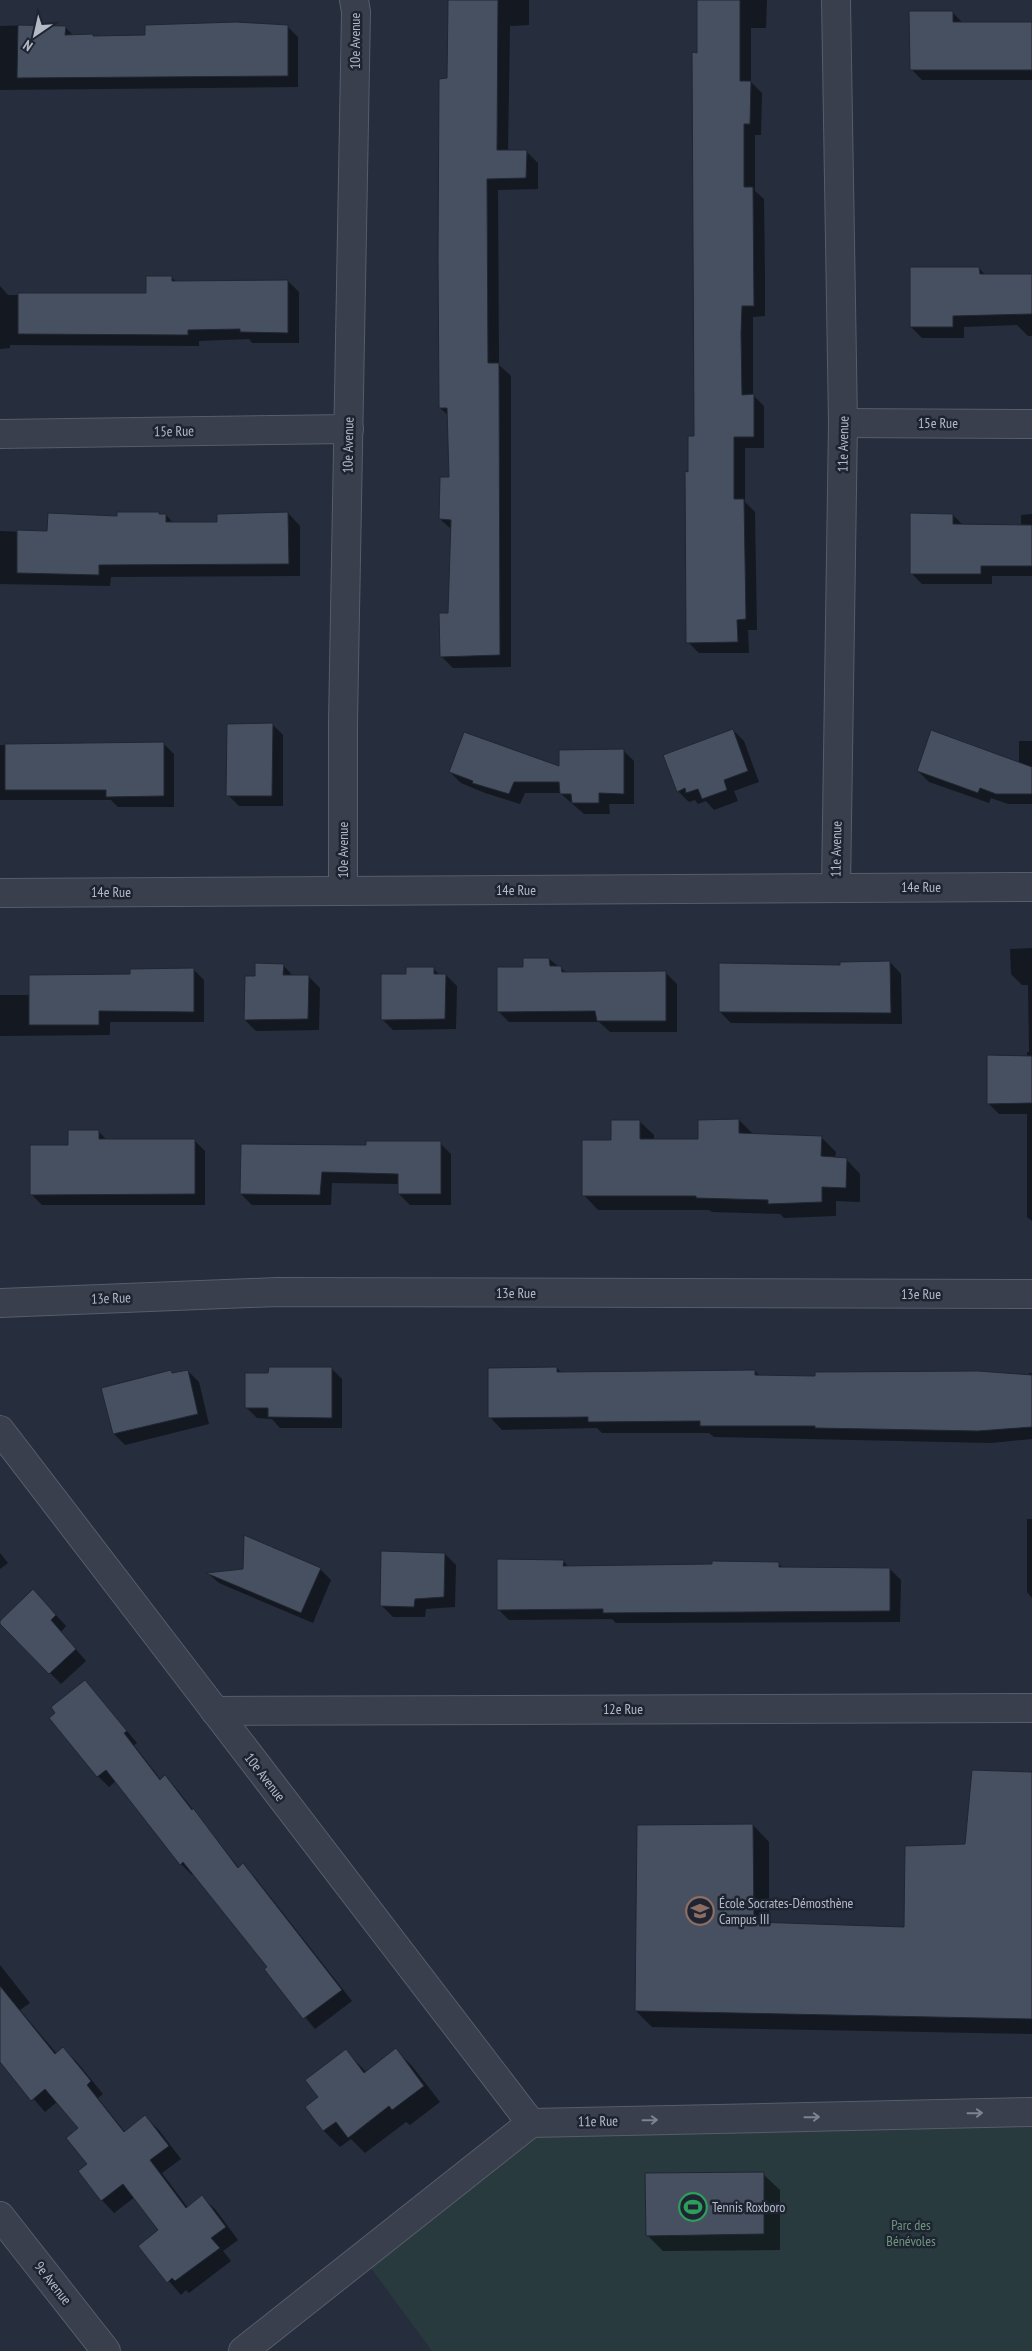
<svg xmlns="http://www.w3.org/2000/svg" width="1032" height="2351" font-family="'PT Sans Narrow',sans-serif">
  <style>
    .green { fill: #293a3e }
    .shadow { fill: #0007 }
    .building { fill: #475060; stroke: #202633 }
    .lines { fill: none; stroke-linecap: round; stroke-linejoin: round }
    .minor-casing { stroke: #575d6a; stroke-width: 30 }
    .minor { stroke: #393f4c; stroke-width: 28 }
    .oneway { stroke: #7d8390 }
    .labels { text-anchor: middle; dominant-baseline: central; stroke-width: 5; stroke-linejoin: round; paint-order: stroke }
    .street-label { font-size: 14px; fill: #b5bac7; stroke: #1e2431 }
    .poi-label { font-size: 14px; fill: #b5bac7; stroke: #1e2431; text-anchor: start }
    .park-label { font-size: 14px; fill: #6e967b; stroke: #1e2431 }
  </style>
  <rect width="100%" height="100%" fill="#262d3c"/>
  <!-- green -->
  <polygon class="green" points="1032,2112 1032,2351 432,2351 368,2264 531,2123"/>
  <!-- shadow -->
  <g class="shadow">
    <polygon points="448,0 529,0 529,25 510,26 508,151 526,151 538,163 538,189 498,190 499,365 511,376 511,667 453,668 441,656 449,614 452,530 440,519 450,478 449,416 440,408 448,80"/>
    <polygon points="699,0 767,0 766,28 751,28 751,82 762,93 761,135 755,135 755,191 764,199 765,276 765,316 753,317 753,395 764,406 764,448 745,448 745,502 755,512 757,630 748,630 749,653 699,653 688,642 690,473 695,438 693,54 698,54"/>
    <polygon points="952,12 963,23 1032,23 1032,80 922,80 911,69"/>
    <polygon points="38,25 65,27 74,36 93,35 95,37 146,36 287,26 298,37 298,87 0,90 0,26"/>
    <polygon points="979,268 986,276 1032,275 1032,336 1028,336 1017,325 964,327 964,338 922,338 911,327"/>
    <polygon points="171,277 177,282 288,281 299,292 299,343 252,343 249,339 199,341 199,346 10,345 10,348 0,349 0,286 8,295 147,295"/>
    <polygon points="288,513 300,526 300,576 111,577 110,586 0,584 0,531 48,533 119,517 166,515 174,524 219,524"/>
    <polygon points="1032,514 1032,576 992,576 992,584 922,584 911,573 953,515 963,525 1021,526 1021,515"/>
    <polygon points="272,724 283,735 283,806 239,806 228,795"/>
    <polygon points="733,730 744,741 759,782 734,791 738,801 714,810 706,801 698,804 695,800 689,802 678,791"/>
    <polygon points="1019,741 1032,741 1032,804 1008,804 991,798 989,803 929,782 918,771 1019,763"/>
    <polygon points="163,743 174,754 174,807 118,807 111,800 0,800 0,745"/>
    <polygon points="623,750 634,761 634,804 609,804 610,814 584,814 560,793 525,793 520,804 485,793 461,783 450,772 560,768"/>
    <polygon points="1032,948 1032,1221 1027,1217 1027,1114 999,1114 988,1103 1027,1057 1027,1052 1029,1052 1028,985 1022,985 1011,974 1010,949"/>
    <polygon points="549,959 567,973 666,973 677,984 677,1032 610,1032 599,1022 509,1022 498,1011 524,968"/>
    <polygon points="890,962 901,974 902,1024 731,1023 720,1012 842,966"/>
    <polygon points="283,965 294,977 309,977 320,988 319,1030 256,1031 245,1020 256,977"/>
    <polygon points="433,968 440,975 446,975 457,986 456,1029 393,1030 382,1019 407,975"/>
    <polygon points="193,969 204,980 204,1022 110,1022 110,1035 0,1036 0,995 30,995 131,976"/>
    <polygon points="739,1120 754,1135 821,1137 836,1152 835,1158 846,1159 860,1174 860,1202 836,1201 836,1216 784,1218 780,1214 712,1212 709,1210 598,1210 584,1195 613,1141 639,1121 654,1135 654,1140 699,1141"/>
    <polygon points="98,1131 107,1140 194,1140 205,1151 205,1205 42,1205 31,1194 69,1146"/>
    <polygon points="440,1143 451,1154 451,1205 410,1205 399,1194 399,1184 332,1183 331,1205 252,1205 241,1194 367,1146"/>
    <polygon points="331,1368 342,1379 342,1428 280,1428 272,1419 257,1418 246,1407 269,1375"/>
    <polygon points="557,1368 562,1373 755,1371 760,1376 1029,1376 1029,1373 1032,1373 1032,1439 991,1443 714,1437 709,1433 602,1433 597,1428 502,1430 490,1417"/>
    <polygon points="188,1371 199,1382 209,1424 125,1445 114,1434 173,1374"/>
    <polygon points="1027,1519 1032,1519 1032,1598 1027,1592"/>
    <polygon points="0,1553 8,1563 0,1569"/>
    <polygon points="445,1554 456,1565 455,1607 426,1609 425,1617 393,1617 382,1606"/>
    <polygon points="563,1561 569,1567 779,1564 783,1568 890,1569 901,1580 900,1622 616,1623 612,1619 509,1620 498,1609"/>
    <polygon points="320,1569 331,1580 313,1623 219,1583 209,1574"/>
    <polygon points="44,1602 66,1626 61,1632 86,1661 61,1684 0,1622"/>
    <polygon points="85,1681 137,1743 134,1745 161,1780 165,1777 176,1788 239,1868 243,1865 254,1876 352,2001 315,2029 266,1970 268,1967 194,1874 192,1875 181,1864 116,1781 109,1787 98,1776"/>
    <polygon points="1032,1773 1032,2034 652,2027 636,2011 753,1825 769,1842 769,1924 905,1928 966,1845"/>
    <polygon points="0,1965 30,2003 20,2010 57,2054 63,2049 76,2061 103,2094 98,2098 125,2132 145,2117 158,2129 181,2159 162,2173 188,2208 202,2197 215,2209 238,2240 223,2251 231,2261 189,2293 186,2290 181,2295 139,2246 160,2230 135,2197 114,2213 102,2200 80,2129 58,2101 45,2112 0,2060"/>
    <polygon points="396,2050 412,2066 440,2102 410,2125 406,2122 365,2153 351,2139 340,2147 324,2131 306,2107 320,2097 346,2051 366,2072"/>
    <polygon points="763,2174 780,2190 780,2250 663,2251 647,2235"/>
  </g>
  <!-- building -->
  <g class="building">
    <polygon points="448,0 498,0 497,150 527,150 526,178 487,179 488,363 499,363 500,655 440,657 439,613 448,613 451,520 439,519 440,477 449,477 447,408 439,408 438,258 439,79 447,78"/>
    <polygon points="697,0 740,0 740,81 751,81 750,124 744,124 744,187 753,187 754,306 742,306 741,333 742,395 754,394 754,437 734,437 734,499 744,499 746,619 737,620 738,642 686,643 685,471 688,472 688,436 694,436 692,52 697,53"/>
    <polygon points="909,11 953,11 953,22 1032,22 1032,70 910,70"/>
    <polygon points="236,22 288,25 288,76 17,78 18,25 66,26 65,35 93,34 93,36 145,35 145,25"/>
    <polygon points="910,267 979,267 980,274 1032,274 1032,314 953,316 953,327 910,327"/>
    <polygon points="146,276 172,276 172,281 288,280 288,333 240,332 240,329 188,330 188,335 18,334 18,293 146,293"/>
    <polygon points="117,512 159,512 159,514 166,514 166,522 217,522 217,514 288,512 289,564 99,565 99,575 17,573 17,530 47,531 48,513 117,516"/>
    <polygon points="910,513 953,514 953,524 1032,525 1032,566 981,566 981,574 910,574"/>
    <polygon points="273,723 272,796 226,796 227,724"/>
    <polygon points="733,729 748,771 724,780 727,790 702,799 698,789 686,793 685,788 677,792 663,755"/>
    <polygon points="931,730 1032,767 1032,794 996,794 980,788 978,793 917,771"/>
    <polygon points="464,732 559,766 559,750 624,749 624,794 599,793 599,803 572,803 571,794 560,794 559,782 514,782 509,794 472,783 473,781 449,772"/>
    <polygon points="164,742 164,796 106,797 106,790 5,790 5,744"/>
    <polygon points="523,958 549,958 550,966 561,966 562,972 666,971 666,1021 597,1021 595,1011 497,1012 497,967 523,967"/>
    <polygon points="890,961 891,1013 719,1012 719,963 840,965 840,962"/>
    <polygon points="255,963 284,964 283,975 309,975 308,1019 244,1020 245,976 255,976"/>
    <polygon points="406,967 434,967 434,974 446,974 445,1019 381,1020 381,974 406,974"/>
    <polygon points="194,968 194,1012 99,1011 99,1025 29,1025 29,975 130,974 130,969"/>
    <polygon points="987,1055 1032,1056 1032,1103 987,1104"/>
    <polygon points="739,1119 739,1133 822,1136 821,1156 847,1158 846,1188 822,1187 822,1202 768,1204 768,1200 696,1198 696,1196 582,1196 582,1140 611,1140 611,1120 640,1120 640,1139 698,1139 698,1120"/>
    <polygon points="68,1130 99,1130 99,1139 195,1139 195,1194 30,1195 30,1145 68,1145"/>
    <polygon points="366,1141 441,1141 441,1194 398,1194 398,1174 322,1172 320,1195 240,1194 241,1144 366,1145"/>
    <polygon points="269,1367 332,1367 332,1418 268,1417 268,1408 245,1408 245,1373 268,1373"/>
    <polygon points="557,1367 557,1372 755,1370 755,1375 815,1376 815,1372 978,1371 1032,1375 1032,1427 978,1431 815,1428 815,1426 700,1426 700,1421 588,1422 588,1417 488,1418 488,1368"/>
    <polygon points="171,1370 172,1373 188,1370 198,1414 113,1434 101,1388"/>
    <polygon points="244,1535 321,1568 301,1613 206,1573 243,1569"/>
    <polygon points="381,1551 445,1553 444,1597 415,1599 414,1607 380,1606"/>
    <polygon points="497,1559 564,1560 563,1566 712,1564 712,1561 779,1562 779,1567 890,1568 890,1611 603,1613 603,1609 497,1610"/>
    <polygon points="33,1589 56,1615 51,1620 76,1649 49,1674 0,1624 0,1621"/>
    <polygon points="85,1680 127,1731 124,1733 160,1780 165,1775 192,1810 193,1808 238,1868 243,1863 342,1990 303,2019 264,1969 267,1967 183,1862 180,1865 106,1770 97,1777 49,1718 55,1713 51,1707"/>
    <polygon points="972,1770 1032,1772 1032,2019 635,2011 637,1825 753,1824 754,1922 904,1927 905,1846 965,1844"/>
    <polygon points="0,1986 55,2054 63,2047 91,2081 87,2085 124,2132 145,2115 169,2146 150,2160 186,2208 202,2195 226,2227 211,2238 220,2248 175,2281 172,2278 167,2283 138,2246 158,2230 123,2184 101,2201 78,2171 87,2164 66,2138 78,2128 45,2089 31,2101 0,2062"/>
    <polygon points="396,2048 424,2086 392,2110 389,2106 348,2138 336,2122 323,2131 305,2107 318,2097 305,2080 346,2049 364,2073"/>
    <polygon points="764,2172 764,2234 646,2236 645,2173"/>
  </g>
  <g class="lines">
    <defs>
      <g id="minor">
        <polyline points="843,423 1032,424"/>
        <polyline points="0,434 349,429"/>
        <polyline points="836,888 843,423 836,0"/>
        <polyline points="343,891 343,722 356,12 354,0"/>
        <polyline points="0,893 1032,887"/>
        <polyline points="0,1303 277,1292 1032,1294"/>
        <polyline points="0,1430 531,2123"/>
        <polyline points="215,1711 1032,1708"/>
        <polyline points="0,2216 106,2351"/>
        <polyline points="243,2351 531,2123 1032,2112"/>
      </g>
    </defs>
    <!-- minor casing -->
    <use href="#minor" class="minor-casing"/>
    <!-- minor -->
    <use href="#minor" class="minor"/>
  </g>
  <!-- one-way arrows -->
  <defs><path id="oneway-shaft" d="M-6 0H5M1.5-3L5.5 0L1.5 3" fill="none" stroke-width="1.6" stroke-linecap="round" stroke-linejoin="round" transform="scale(1.25)"/></defs>
  <g class="oneway">
    <use href="#oneway-shaft" transform="translate(975 2113) rotate(-1)"/>
    <use href="#oneway-shaft" transform="translate(812 2117) rotate(-1)"/>
    <use href="#oneway-shaft" transform="translate(650 2120) rotate(-1)"/>
  </g>
  <!-- icons -->
  <defs>
    <symbol id="school-ring" viewBox="-11 -11 22 22"><circle r="9.5" fill="#1e2431" stroke="#8d6e63" stroke-width="1.5"/><path d="M0-5L7-2L0 1L-7-2ZM-4 1L0 2.5L4 1V4Q0 6-4 4Z" fill="#8d6e63"/></symbol>
    <symbol id="stadium-ring" viewBox="-11 -11 22 22"><circle r="9.5" fill="#1e2431" stroke="#2e9e5b" stroke-width="1.5"/><path d="M0-5a6.5 5 0 1 0 0 10a6.5 5 0 1 0 0-10ZM-3.5-1.8h7v3.6h-7Z" fill="#2e9e5b"/></symbol>
  </defs>
  <g fill-rule="evenodd">
    <use href="#school-ring" x="684" y="1895" width="32" height="32"/>
    <use href="#stadium-ring" x="677" y="2191" width="32" height="32"/>
  </g>
  <g class="labels">
    <!-- street labels -->
    <g class="street-label">
      <text transform="translate(355 41) rotate(-90)">10e Avenue</text>
      <text x="938" y="423">15e Rue</text>
      <text transform="translate(174 431) rotate(-1)">15e Rue</text>
      <text transform="translate(843 444) rotate(-89)">11e Avenue</text>
      <text transform="translate(348 445) rotate(-89)">10e Avenue</text>
      <text transform="translate(836 849) rotate(-89)">11e Avenue</text>
      <text transform="translate(343 850) rotate(-90)">10e Avenue</text>
      <text x="921" y="887">14e Rue</text>
      <text x="516" y="890">14e Rue</text>
      <text x="111" y="892">14e Rue</text>
      <text x="516" y="1293">13e Rue</text>
      <text x="921" y="1294">13e Rue</text>
      <text transform="translate(111 1298) rotate(-2)">13e Rue</text>
      <text x="623" y="1709">12e Rue</text>
      <text transform="translate(265 1777) rotate(52)">10e Avenue</text>
      <text transform="translate(598 2121) rotate(-1)">11e Rue</text>
      <text transform="translate(53 2283) rotate(52)">9e Avenue</text>
    </g>
    <!-- poi labels -->
    <g class="poi-label">
      <text x="719" y="1903">École Socrates-Démosthène<tspan x="719" dy="16">Campus III</tspan></text>
      <text x="712" y="2207">Tennis Roxboro</text>
    </g>
    <!-- park labels -->
    <g class="park-label">
      <text x="911" y="2225">Parc des<tspan x="911" dy="16">Bénévoles</tspan></text>
    </g>
  </g>
  <!-- north arrow -->
  <g transform="translate(35 35) rotate(214)" stroke="#1e2431" stroke-width="4" paint-order="stroke">
  <path d="M0-4L9 19L0 12L-9 19Z" fill="#b5bac7"/>
  <text y="-8" font-size="14" font-weight="bold" text-anchor="middle" fill="#b5bac7">N</text>
  </g>
</svg>
